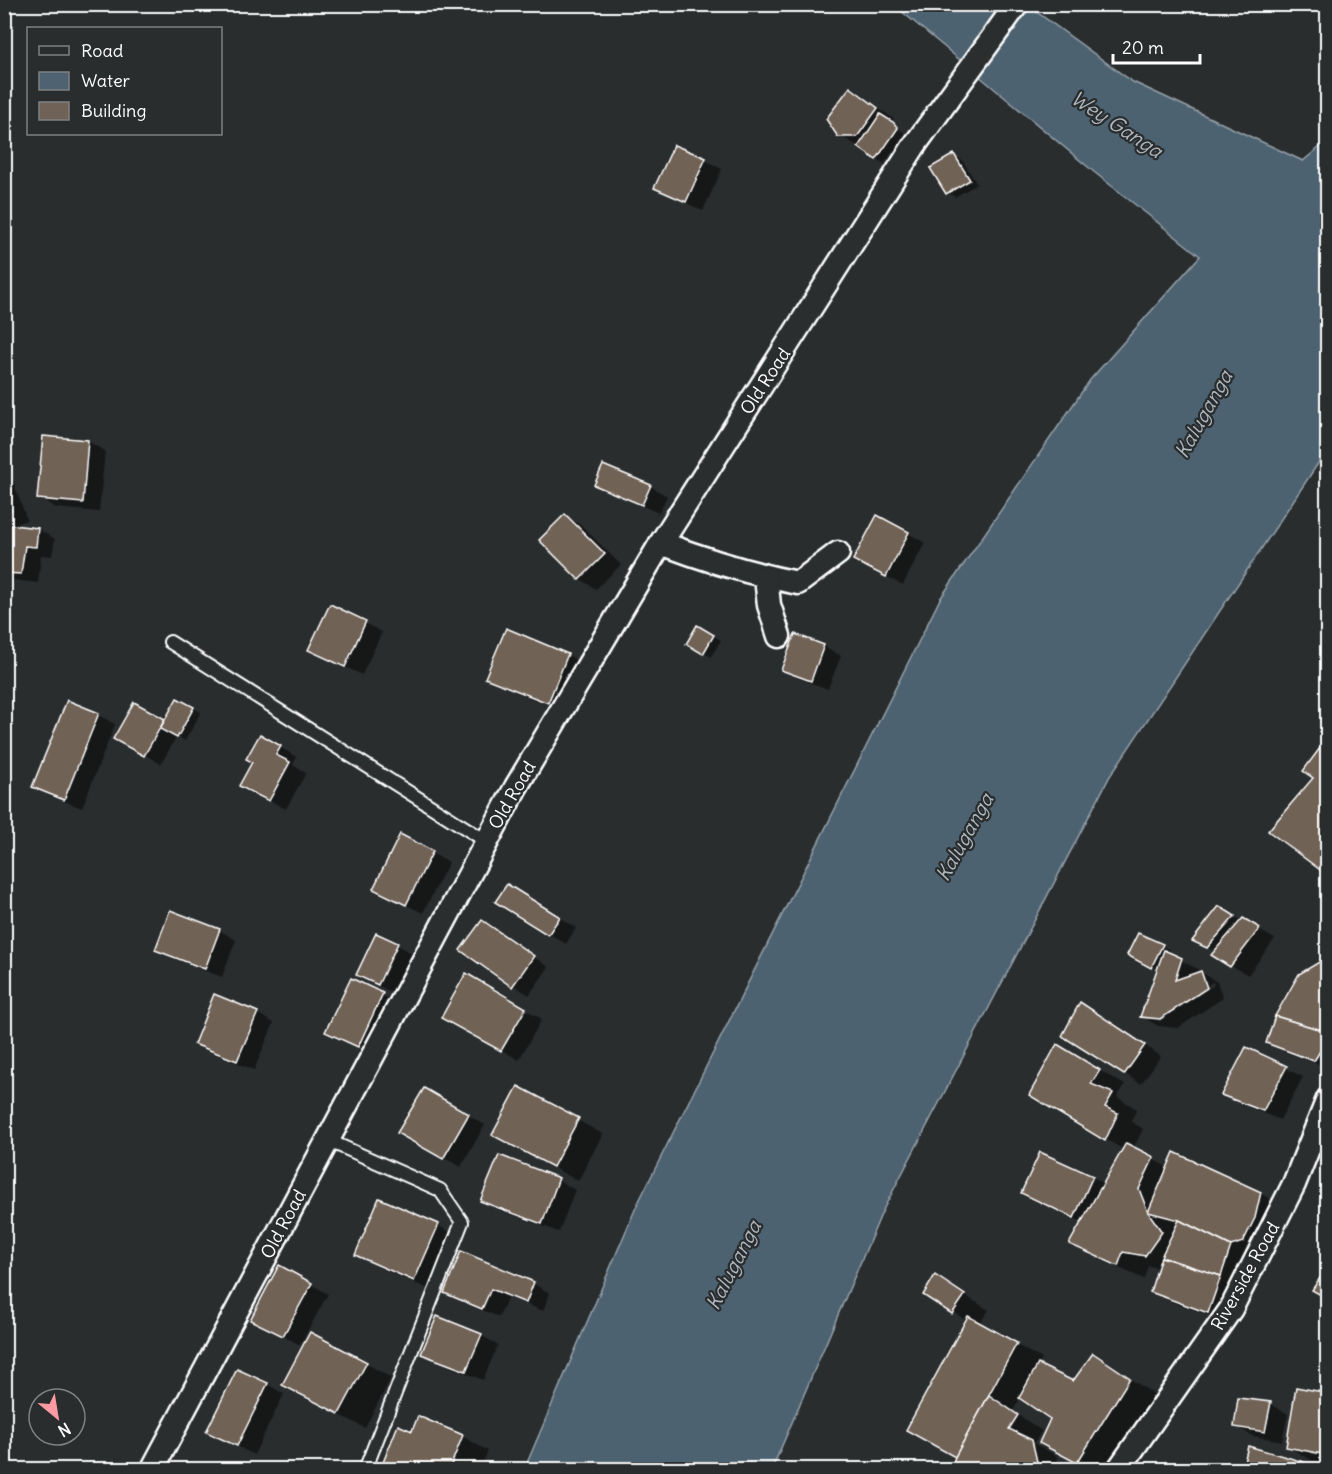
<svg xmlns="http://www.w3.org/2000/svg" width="1332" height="1474" font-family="Delius,sans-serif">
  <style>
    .water { fill: #4e6271; stroke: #95a1aa; stroke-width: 1.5 }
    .shadow { fill: #0007; fill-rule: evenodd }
    .building { fill: #716257; stroke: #fff; stroke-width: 1.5 }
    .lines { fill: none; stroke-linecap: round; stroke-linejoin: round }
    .lane-casing { stroke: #fff; stroke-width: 16 }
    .street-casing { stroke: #fff; stroke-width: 27 }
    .lane { stroke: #2a2d2e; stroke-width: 12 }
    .street { stroke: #2a2d2e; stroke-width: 22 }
    .labels { text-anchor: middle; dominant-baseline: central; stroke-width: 4.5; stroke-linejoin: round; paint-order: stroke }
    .street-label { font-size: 18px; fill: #fff; stroke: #2a2d2e }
    .water-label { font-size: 20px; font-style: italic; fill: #afb8bf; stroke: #2a2d2e }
  </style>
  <rect width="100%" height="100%" fill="#2a2d2e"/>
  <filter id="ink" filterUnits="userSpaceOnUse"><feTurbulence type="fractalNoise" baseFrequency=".0167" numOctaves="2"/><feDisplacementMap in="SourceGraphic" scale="12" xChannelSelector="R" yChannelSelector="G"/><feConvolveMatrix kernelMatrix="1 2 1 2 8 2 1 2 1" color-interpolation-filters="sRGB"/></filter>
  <g filter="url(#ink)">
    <!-- water -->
    <polygon class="water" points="894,5 1027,5 1133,82 1303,161 1327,141 1327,450 1110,776 883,1210 772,1469 524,1470 637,1205 940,599 1090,380 1200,256 1094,172"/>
    <!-- shadow -->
    <g class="shadow">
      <polygon points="1273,4 1283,4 1280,9"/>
      <polygon points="850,89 894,119 892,122 905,134 884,164 861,145 856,145 839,135"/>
      <polygon points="954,155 962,160 977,184 955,197 947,192"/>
      <polygon points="705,160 722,169 703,211 656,188"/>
      <polygon points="44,437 88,441 105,451 99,512 56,508 39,498"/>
      <polygon points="4,473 12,478 27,520 10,526 38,529 55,539 52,556 41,555 38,583 4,579"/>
      <polygon points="596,484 650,486 667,496 659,513 613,494"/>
      <polygon points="566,516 582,526 621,565 596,589 580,579"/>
      <polygon points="908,533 925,543 903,585 872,569"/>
      <polygon points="330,606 382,632 362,675 310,650"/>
      <polygon points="698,627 721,640 711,657 688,644"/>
      <polygon points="507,630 568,655 585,665 565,712 504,687 487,678"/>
      <polygon points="796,636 824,646 841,656 828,689 800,679 783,669"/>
      <polygon points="177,700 201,712 185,741 177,736 161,764 115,738 135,704 166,721"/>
      <polygon points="98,715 115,724 82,808 50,796 33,786"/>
      <polygon points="260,736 297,757 293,765 306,773 286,809 258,795"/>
      <polygon points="400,837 449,862 423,913 392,898"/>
      <polygon points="524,895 576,928 566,944 497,902"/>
      <polygon points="1219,908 1275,939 1248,975 1231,966 1216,952 1202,945"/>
      <polygon points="482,922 549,967 529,995 513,985"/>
      <polygon points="219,930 236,940 222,977 174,959 157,950"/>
      <path d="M1138 935 1162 946 1170 950 1168 954 1198 969 1197 974 1201 972 1217 982 1223 998 1178 1028 1158 1026 1142 1016 1158 970 1129 954ZM1213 982 1214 985 1159 1022V1018Z"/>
      <polygon points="397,945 414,954 395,994 358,975"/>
      <polygon points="1326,960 1328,961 1328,1068 1285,1052 1268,1043 1300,976"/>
      <polygon points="467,975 542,1019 519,1060 443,1017"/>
      <polygon points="352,980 399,1004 375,1055 327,1031"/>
      <polygon points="257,1013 274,1023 254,1070 212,1053 195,1043"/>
      <polygon points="1097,1014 1161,1056 1141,1084 1064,1036"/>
      <polygon points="1057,1046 1125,1085 1117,1097 1137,1109 1131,1121 1143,1129 1133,1149 1169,1168 1260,1193 1286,1208 1225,1321 1169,1301 1152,1292 1159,1268 1148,1266 1144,1279 1096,1258 1071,1244 1083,1223 1023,1192 1092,1177 1105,1184 1124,1150 1031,1095"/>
      <polygon points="1246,1048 1303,1077 1280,1120 1240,1104 1223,1094"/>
      <polygon points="519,1089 603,1134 578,1181 519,1149"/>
      <polygon points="424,1090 485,1125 461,1167 400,1133"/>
      <polygon points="499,1157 558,1180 575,1190 559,1232 499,1210 482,1200"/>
      <polygon points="380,1200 439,1226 464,1240 440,1294 382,1269 357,1254"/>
      <polygon points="461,1253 534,1284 550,1293 543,1311 508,1297 499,1317 462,1302 445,1292"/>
      <polygon points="936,1278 989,1310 979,1324 1042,1359 1038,1366 1073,1383 1093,1355 1154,1394 1107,1470 1090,1470 1066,1456 1052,1419 1021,1397 1013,1411 1042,1431 1034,1443 1057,1456 1060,1470 952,1470 956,1457 933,1444 967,1321 953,1312"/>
      <polygon points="311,1284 328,1294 300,1345 252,1320"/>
      <polygon points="481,1335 498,1345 483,1380 440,1363 423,1353"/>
      <polygon points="366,1363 391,1378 365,1428 309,1399"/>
      <polygon points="267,1384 284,1394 254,1455 208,1431"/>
      <polygon points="1239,1399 1271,1404 1288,1414 1282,1441 1252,1436 1236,1426"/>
      <polygon points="413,1433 462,1436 488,1451 480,1470 382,1470"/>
      <polygon points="1287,1446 1312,1451 1312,1454 1328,1457 1328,1464 1313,1461"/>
    </g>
    <!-- building -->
    <g class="building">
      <polygon points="850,87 878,108 857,137 838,137 826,119"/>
      <polygon points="880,114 893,122 898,128 876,160 858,147"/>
      <polygon points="674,145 706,158 686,202 654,188"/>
      <polygon points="954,154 970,180 946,194 930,168"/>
      <polygon points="43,436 88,440 83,503 37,499"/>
      <polygon points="603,465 651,485 642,505 594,485"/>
      <polygon points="4,492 11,510 4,512"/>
      <polygon points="565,514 605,554 579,580 539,540"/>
      <polygon points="877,515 909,532 886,577 853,560"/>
      <polygon points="4,524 38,528 36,547 25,546 21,574 4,573"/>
      <polygon points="330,604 366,621 345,667 308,650"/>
      <polygon points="697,625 714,635 703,654 686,644"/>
      <polygon points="506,628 568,654 548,703 485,678"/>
      <polygon points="795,634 824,645 811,681 781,670"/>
      <polygon points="177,698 194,707 177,738 160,729"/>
      <polygon points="67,700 99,713 64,800 32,787"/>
      <polygon points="134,702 165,719 144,756 113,739"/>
      <polygon points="260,734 281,746 276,755 290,762 269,801 239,786 252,762 246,759"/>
      <polygon points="1320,748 1328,754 1327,875 1268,831 1313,778 1303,771"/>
      <polygon points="400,834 433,851 406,905 373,889"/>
      <polygon points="507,884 560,917 548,935 495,902"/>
      <polygon points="1219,906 1235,916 1207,948 1192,941"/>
      <polygon points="170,910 220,929 205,969 155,950"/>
      <polygon points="1243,918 1260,928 1230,967 1211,955"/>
      <polygon points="482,920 534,956 512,987 460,950"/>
      <polygon points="376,933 398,943 378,985 356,975"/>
      <polygon points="1138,933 1163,944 1151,968 1127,955"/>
      <polygon points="1164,950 1182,958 1175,980 1201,971 1207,988 1160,1019 1140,1017"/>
      <polygon points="1326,958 1328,1032 1275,1016 1299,974"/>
      <polygon points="466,973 526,1008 501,1051 441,1018"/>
      <polygon points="351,978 383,993 358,1047 325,1032"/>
      <polygon points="214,994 258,1012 237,1061 194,1044"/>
      <polygon points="1080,1002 1145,1045 1124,1075 1062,1036"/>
      <polygon points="1275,1016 1328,1032 1328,1038 1314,1061 1266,1043"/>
      <polygon points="1057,1044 1100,1070 1091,1084 1113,1093 1105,1107 1118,1113 1105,1141 1029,1095"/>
      <polygon points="1246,1047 1287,1066 1263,1111 1221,1095"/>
      <polygon points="518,1086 579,1118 553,1167 492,1135"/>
      <polygon points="424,1088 469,1114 443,1159 397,1133"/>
      <polygon points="1126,1143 1154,1157 1139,1189 1148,1212 1162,1232 1145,1256 1123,1252 1118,1266 1069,1244"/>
      <polygon points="1040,1152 1093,1176 1074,1218 1021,1193"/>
      <polygon points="1174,1152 1261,1192 1255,1218 1243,1242 1231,1246 1179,1220 1148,1212"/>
      <polygon points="499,1155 559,1178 542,1224 480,1201"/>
      <polygon points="379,1198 439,1224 414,1281 355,1255"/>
      <polygon points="1179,1220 1231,1246 1221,1276 1161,1257"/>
      <polygon points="461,1251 534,1282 526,1303 491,1289 482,1309 444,1293"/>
      <polygon points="1161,1257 1221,1276 1208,1313 1150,1292"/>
      <polygon points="279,1265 312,1283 283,1336 250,1320"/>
      <polygon points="1328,1266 1328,1299 1312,1290"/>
      <polygon points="935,1275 965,1295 952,1314 923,1295"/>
      <polygon points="437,1316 482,1334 466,1371 421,1354"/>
      <polygon points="968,1316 1017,1343 955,1457 906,1430"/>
      <polygon points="310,1332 367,1362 339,1414 282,1385"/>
      <polygon points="1093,1353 1130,1378 1077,1463 1039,1443 1050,1419 1019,1398 1038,1364 1073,1381"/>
      <polygon points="237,1369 268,1383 237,1446 206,1432"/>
      <polygon points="1296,1387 1328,1393 1328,1455 1286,1447"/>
      <polygon points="989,1395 1018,1415 1009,1429 1032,1440 1039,1470 950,1470 955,1457"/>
      <polygon points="1238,1398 1271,1402 1265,1432 1234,1427"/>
      <polygon points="418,1416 463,1435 449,1470 380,1470 398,1425 412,1431"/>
      <polygon points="1248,1446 1328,1469 1328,1470 1242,1470"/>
    </g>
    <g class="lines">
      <defs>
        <g id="lane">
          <polyline points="170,642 486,841"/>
          <polyline points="327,1140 440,1190 462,1222 365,1470"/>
        </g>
        <g id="street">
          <path d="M661 543C706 560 751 574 798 583L838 553"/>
          <polyline points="766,577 769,605 779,636"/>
          <polyline points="152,1470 516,787 661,543 914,146 1017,4"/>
          <polyline points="1118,1470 1231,1309 1294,1184 1328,1099"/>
        </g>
      </defs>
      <!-- lane casing -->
      <use href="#lane" class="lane-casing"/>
      <!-- street casing -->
      <use href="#street" class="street-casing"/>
      <!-- lane -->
      <use href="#lane" class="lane"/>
      <!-- street -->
      <use href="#street" class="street"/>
    </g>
  </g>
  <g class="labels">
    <!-- street labels -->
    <g class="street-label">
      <text transform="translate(765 381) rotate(-57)">Old Road</text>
      <text transform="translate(512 795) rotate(-60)">Old Road</text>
      <text transform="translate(283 1224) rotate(-62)">Old Road</text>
      <text transform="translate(1245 1276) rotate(-61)">Riverside Road</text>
    </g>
    <!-- water labels -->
    <g class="water-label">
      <text transform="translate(1117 124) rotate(33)">Wey Ganga</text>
      <text transform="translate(1203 414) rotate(-61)">Kaluganga</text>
      <text transform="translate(964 837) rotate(-61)">Kaluganga</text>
      <text transform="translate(733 1265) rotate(-63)">Kaluganga</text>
    </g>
  </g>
  <!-- margin -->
  <rect width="1332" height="1474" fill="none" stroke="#2a2d2e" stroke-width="24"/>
  <rect x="12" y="12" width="1308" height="1450" fill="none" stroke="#fff" stroke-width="2" filter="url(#ink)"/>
  <!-- legend -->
  <rect x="27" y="27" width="195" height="108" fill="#2a2d2e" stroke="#7f8182" stroke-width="1.5"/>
  <rect x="39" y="46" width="30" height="9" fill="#2a2d2e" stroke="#7f8182" stroke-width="1.5"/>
  <text x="81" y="57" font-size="18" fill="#ffffff">Road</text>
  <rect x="39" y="72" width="30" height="18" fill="#4e6271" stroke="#7f8182" stroke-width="1.5"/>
  <text x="81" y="87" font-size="18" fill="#ffffff">Water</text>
  <rect x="39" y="102" width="30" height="18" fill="#716257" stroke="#7f8182" stroke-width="1.5"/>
  <text x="81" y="117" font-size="18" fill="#ffffff">Building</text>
  <!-- north arrow -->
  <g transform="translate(57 1417) rotate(150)"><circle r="28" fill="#2a2d2e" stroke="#7f8182" stroke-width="1.5"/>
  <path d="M0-4.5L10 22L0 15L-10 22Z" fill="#ff9aa2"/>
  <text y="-9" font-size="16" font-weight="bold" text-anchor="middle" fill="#ffffff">N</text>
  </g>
  <!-- scale -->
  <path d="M1113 54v9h87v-9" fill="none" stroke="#ffffff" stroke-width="3"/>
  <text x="1122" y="54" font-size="18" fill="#ffffff" stroke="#2a2d2e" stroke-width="4.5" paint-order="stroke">20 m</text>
</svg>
